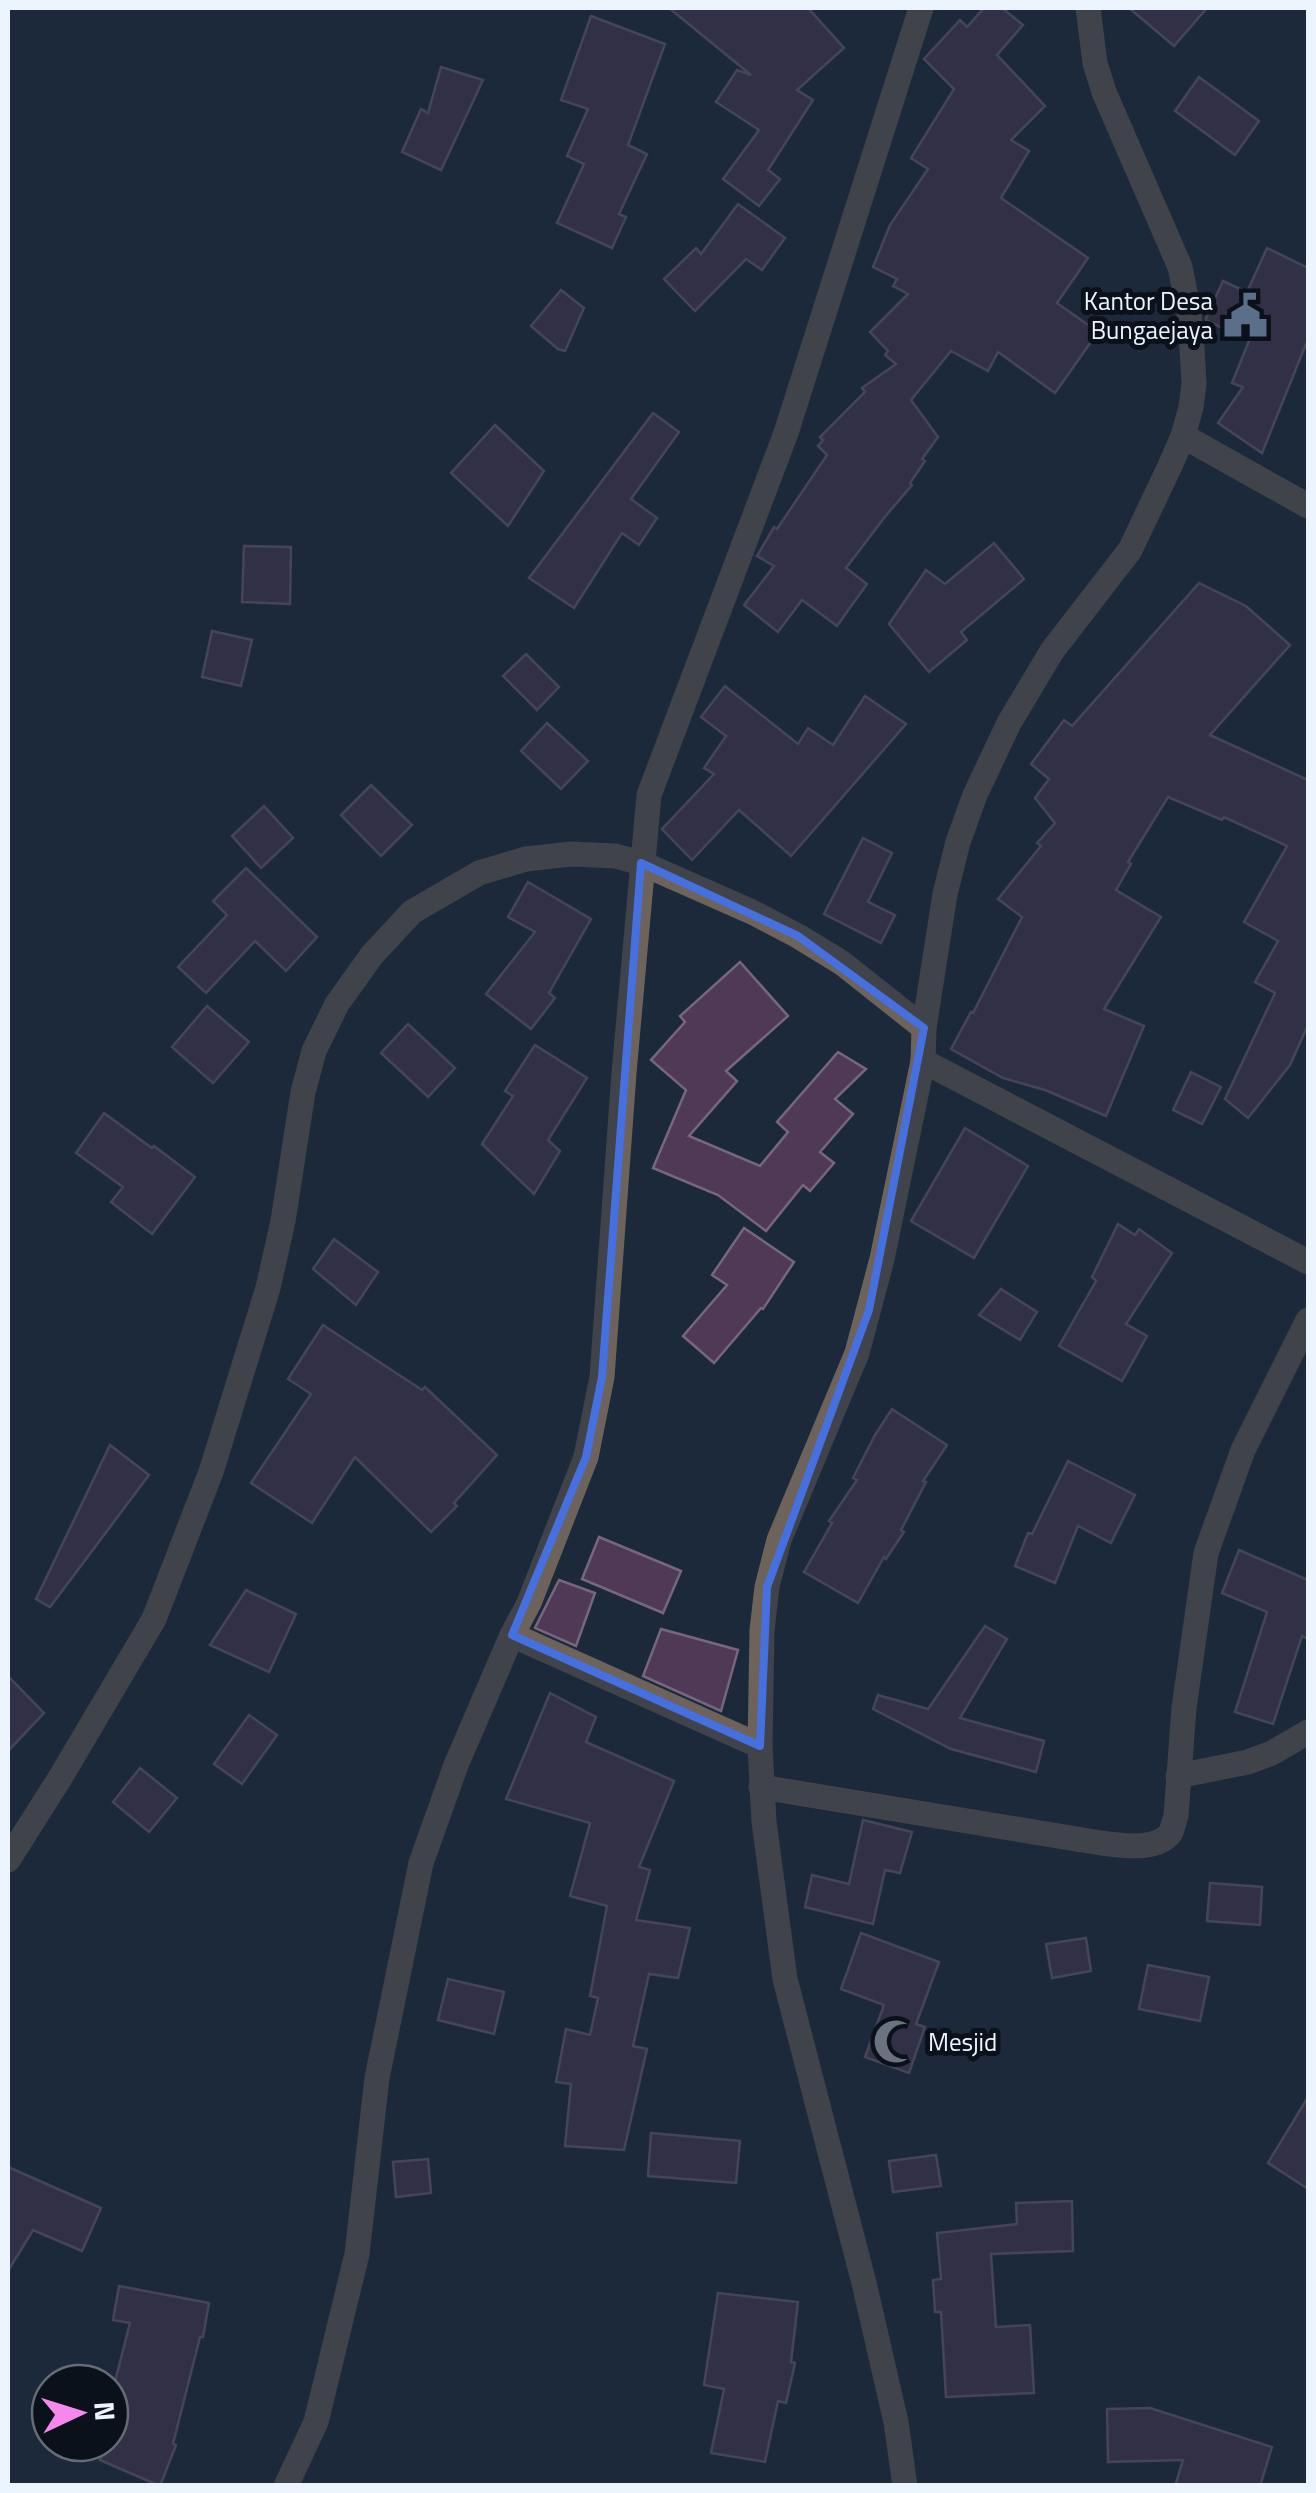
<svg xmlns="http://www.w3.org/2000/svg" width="1316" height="2493" font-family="'Titillium Web',sans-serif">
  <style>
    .building { fill: #4f3956; stroke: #77677c; stroke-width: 2.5 }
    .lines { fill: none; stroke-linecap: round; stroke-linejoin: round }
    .street { stroke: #6d635b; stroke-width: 25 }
    .marked { fill: none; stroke: #466fe0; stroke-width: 8; stroke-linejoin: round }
    .labels { text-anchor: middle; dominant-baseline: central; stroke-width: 10; stroke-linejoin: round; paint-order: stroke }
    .poi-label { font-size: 25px; fill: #ecf4fe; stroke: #0b111a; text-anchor: end }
  </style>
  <rect width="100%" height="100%" fill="#1b293b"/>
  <!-- building -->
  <g class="building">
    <polygon points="669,8 808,8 844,48 797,90 813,100 768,170 780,179 759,206 723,179 759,130 716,102 737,70 751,75"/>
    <polygon points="984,8 1002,8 1023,25 997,55 1045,106 1011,140 1029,151 1001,198 1088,258 1057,303 1098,332 1055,393 998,352 988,371 951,351 911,400 938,437 922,459 925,461 910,483 912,485 884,518 846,568 867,584 837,626 802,600 778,632 744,605 774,566 757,556 774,527 777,529 827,455 818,446 823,440 820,437 865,392 862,388 896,364 885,355 888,351 870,332 908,294 893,286 897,279 873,267 890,225 928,169 911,158 954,89 924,59 960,20 967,27"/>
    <polygon points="1129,8 1207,8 1174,46"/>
    <polygon points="591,16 665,44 628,145 647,154 619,214 626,217 612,248 557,223 584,164 567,156 588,109 561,100"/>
    <polygon points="441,67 483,80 441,170 402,152 421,109 428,113"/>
    <polygon points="1199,77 1259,121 1235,155 1175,111"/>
    <polygon points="738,204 785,238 762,270 746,259 695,311 664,279 696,248 701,254"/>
    <polygon points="1267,248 1308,268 1308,339 1262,453 1218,423 1243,387 1232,383 1249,341 1206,320 1206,318 1223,281 1247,292"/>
    <polygon points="561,290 584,308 565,351 558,349 531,326"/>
    <polygon points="653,413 679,432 631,499 657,518 639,545 622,533 574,608 529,578"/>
    <polygon points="495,425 544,471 508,526 451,473"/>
    <polygon points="994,543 1024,579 961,632 967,640 929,672 889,624 926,570 945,584"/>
    <polygon points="244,546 291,547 290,604 242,602"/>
    <polygon points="1199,583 1246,606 1290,645 1210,735 1308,780 1308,1025 1290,1065 1248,1118 1225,1099 1275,993 1255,982 1278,941 1244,922 1287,846 1224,817 1222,820 1168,797 1128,862 1131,864 1116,890 1161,917 1104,1009 1144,1026 1106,1116 1045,1090 1003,1078 951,1049 971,1012 973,1013 1022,917 998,899 1041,846 1037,843 1055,823 1035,798 1049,779 1031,764 1064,720 1072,726"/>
    <polygon points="212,631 252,640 241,686 202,677"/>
    <polygon points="526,654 559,687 537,710 503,676"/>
    <polygon points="725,686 798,744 808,728 833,745 865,696 906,724 791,856 739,810 692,860 662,829 714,774 704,768 726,736 701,717"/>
    <polygon points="547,723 588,761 561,789 521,751"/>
    <polygon points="371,785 412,825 381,856 341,815"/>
    <polygon points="264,806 293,838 261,868 232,836"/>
    <polygon points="863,838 892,853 868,902 895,915 881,943 824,914"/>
    <polygon points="246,868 317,937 286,971 255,941 206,993 178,967 227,915 213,901"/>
    <polygon points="528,882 591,919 549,993 555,998 531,1029 486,994 535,932 508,917"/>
    <polygon points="740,962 788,1016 726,1071 737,1081 689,1136 760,1166 788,1132 777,1122 838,1052 866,1069 835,1099 853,1114 820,1152 834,1163 810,1191 803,1185 766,1231 718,1195 653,1168 686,1090 651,1060 685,1022 680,1016"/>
    <polygon points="207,1006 249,1042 213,1083 172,1047"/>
    <polygon points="408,1024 455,1068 428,1097 381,1053"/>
    <polygon points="535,1045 587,1078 548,1140 560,1151 534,1194 482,1144 513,1096 505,1091"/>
    <polygon points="1191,1072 1221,1087 1202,1124 1173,1110"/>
    <polygon points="104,1113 152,1148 154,1146 195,1177 152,1234 111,1202 123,1187 76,1153"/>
    <polygon points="965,1128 1028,1166 974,1258 911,1221"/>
    <polygon points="1118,1224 1135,1235 1139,1229 1172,1253 1126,1324 1147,1336 1122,1381 1059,1346 1096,1281 1092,1277"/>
    <polygon points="744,1228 794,1262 763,1309 761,1308 714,1363 683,1336 727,1285 712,1275"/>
    <polygon points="334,1239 378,1272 356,1305 313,1269"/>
    <polygon points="1001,1289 1037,1312 1020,1340 979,1315"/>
    <polygon points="323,1325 422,1390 425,1387 497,1455 454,1503 457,1506 431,1532 355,1457 312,1523 251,1483 311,1394 288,1379"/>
    <polygon points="892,1409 947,1445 923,1481 926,1482 901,1530 904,1532 886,1559 884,1557 858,1603 804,1572 832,1523 829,1521 857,1480 853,1478 875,1435"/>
    <polygon points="110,1445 149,1475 50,1607 36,1599"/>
    <polygon points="1068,1461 1135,1495 1111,1543 1078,1526 1055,1583 1015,1566 1028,1533 1032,1534"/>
    <polygon points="599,1537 681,1571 663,1613 582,1579"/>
    <polygon points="1239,1550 1308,1580 1308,1639 1302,1636 1273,1724 1235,1712 1267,1612 1222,1593"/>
    <polygon points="559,1580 595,1593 576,1646 535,1628"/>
    <polygon points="246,1590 296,1614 269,1672 210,1645"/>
    <polygon points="985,1626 1007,1639 960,1718 1044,1741 1036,1772 951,1749 873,1709 878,1695 928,1709"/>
    <polygon points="661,1629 738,1650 721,1711 643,1676"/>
    <polygon points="8,1676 44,1713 8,1751"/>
    <polygon points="550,1693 596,1717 586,1742 674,1781 639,1867 650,1870 636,1920 690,1928 678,1978 649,1974 633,2046 647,2049 624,2150 565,2146 571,2084 556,2082 566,2029 590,2035 598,1998 590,1996 607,1906 570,1896 590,1823 506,1799"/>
    <polygon points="249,1715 277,1735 242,1784 214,1764"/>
    <polygon points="140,1768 177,1798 149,1832 113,1802"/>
    <polygon points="863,1820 912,1832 900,1873 885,1870 873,1924 805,1907 812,1875 849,1884"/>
    <polygon points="1210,1883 1262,1887 1260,1925 1207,1921"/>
    <polygon points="861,1933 939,1962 916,2024 925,2027 909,2073 865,2057 884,2005 841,1989"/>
    <polygon points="1086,1938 1091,1971 1052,1978 1046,1944"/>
    <polygon points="1148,1965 1209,1977 1200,2021 1139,2009"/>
    <polygon points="448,1979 504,1992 494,2034 438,2020"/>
    <polygon points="1308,2097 1308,2189 1268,2163"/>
    <polygon points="651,2133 740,2141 736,2183 648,2176"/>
    <polygon points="936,2155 941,2186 893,2192 889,2161"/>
    <polygon points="428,2159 431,2193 396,2197 393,2162"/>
    <polygon points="8,2167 101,2208 82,2251 33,2230 8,2271"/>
    <polygon points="1072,2201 1073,2251 991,2254 996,2327 1030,2325 1034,2393 946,2397 941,2312 935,2312 933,2280 941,2279 937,2233 1017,2224 1016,2203"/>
    <polygon points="119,2286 209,2303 203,2337 200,2337 173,2444 176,2445 160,2486 100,2460 107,2443 110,2443 110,2436 125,2401 111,2397 130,2323 113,2320"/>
    <polygon points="718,2293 798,2302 791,2362 795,2363 786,2403 778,2401 765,2462 711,2453 724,2389 704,2385"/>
    <polygon points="1150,2408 1272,2447 1260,2486 1175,2486 1183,2460 1108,2462 1107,2409"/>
  </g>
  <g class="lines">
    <!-- street -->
    <g class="street">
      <polyline points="1183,436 1308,506"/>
      <polyline points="923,1061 1308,1262"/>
      <polyline points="760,1746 512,1635 529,1603 586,1457 602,1377 624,1073 649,795 786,433 921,8"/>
      <polyline points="1178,1776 1248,1762 1272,1753 1308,1732"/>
      <path d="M761 1787 1101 1843C1121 1845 1158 1852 1171 1832 1172 1830 1175 1818 1176 1816L1184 1708 1206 1553 1243 1450 1308 1320"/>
      <polyline points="8,1860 60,1778 154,1619 211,1472 268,1288 283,1221 303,1092 314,1051 337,1004 372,955 412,912 479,873 526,859 571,854 615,856 641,863 752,912 798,936 842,963 924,1028"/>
      <polyline points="286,2486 316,2422 357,2254 377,2078 421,1863 456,1765 512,1635"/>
      <polyline points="905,2486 896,2422 864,2283 785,1979 764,1822 760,1746 762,1630 767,1587 779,1540 857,1353 882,1259 923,1061 924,1028 945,894 958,842 975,795 1009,723 1052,651 1130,550 1170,466 1183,436 1191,407 1194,384 1192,348 1189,312 1180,267 1104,92 1095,63 1088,8"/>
    </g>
  </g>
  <!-- marked area -->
  <path d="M0 0H1316V2493H0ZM641 863 798 936 924 1028 869 1310 767 1587 760 1746 512 1635 586 1457 602 1377Z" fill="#1b293b" fill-opacity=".55" fill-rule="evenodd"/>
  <path class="marked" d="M641 863 798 936 924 1028 869 1310 767 1587 760 1746 512 1635 586 1457 602 1377Z"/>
  <!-- icons -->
  <defs>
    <symbol id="civic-bare" viewBox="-9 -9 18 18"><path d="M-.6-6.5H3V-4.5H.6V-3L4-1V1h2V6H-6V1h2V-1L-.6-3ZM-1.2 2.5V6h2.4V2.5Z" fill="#5c6f8a" stroke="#0b111a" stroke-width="2.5" paint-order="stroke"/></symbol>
    <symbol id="mosque-bare" viewBox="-9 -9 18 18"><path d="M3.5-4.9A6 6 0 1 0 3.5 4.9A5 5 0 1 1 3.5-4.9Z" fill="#6b7280" stroke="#0b111a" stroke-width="2.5" paint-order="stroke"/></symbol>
  </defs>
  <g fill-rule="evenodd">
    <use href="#civic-bare" x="1214" y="284" width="63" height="63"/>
    <use href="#mosque-bare" x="864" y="2010" width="63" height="63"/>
  </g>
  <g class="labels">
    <!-- poi labels -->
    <g class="poi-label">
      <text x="1213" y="301">Kantor Desa<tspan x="1213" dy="29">Bungaejaya</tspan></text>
      <text x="928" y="2042" text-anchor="start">Mesjid</text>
    </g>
  </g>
  <!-- border -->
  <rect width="1316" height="2493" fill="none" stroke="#ecf4fe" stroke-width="20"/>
  <!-- north arrow -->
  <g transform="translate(80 2413) rotate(86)"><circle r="48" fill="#0b111a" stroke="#656c75" stroke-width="2.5"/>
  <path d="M0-8L18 38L0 25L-18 38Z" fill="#f788eb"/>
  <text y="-15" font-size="28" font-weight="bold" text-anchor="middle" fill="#ecf4fe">N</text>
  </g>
</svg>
